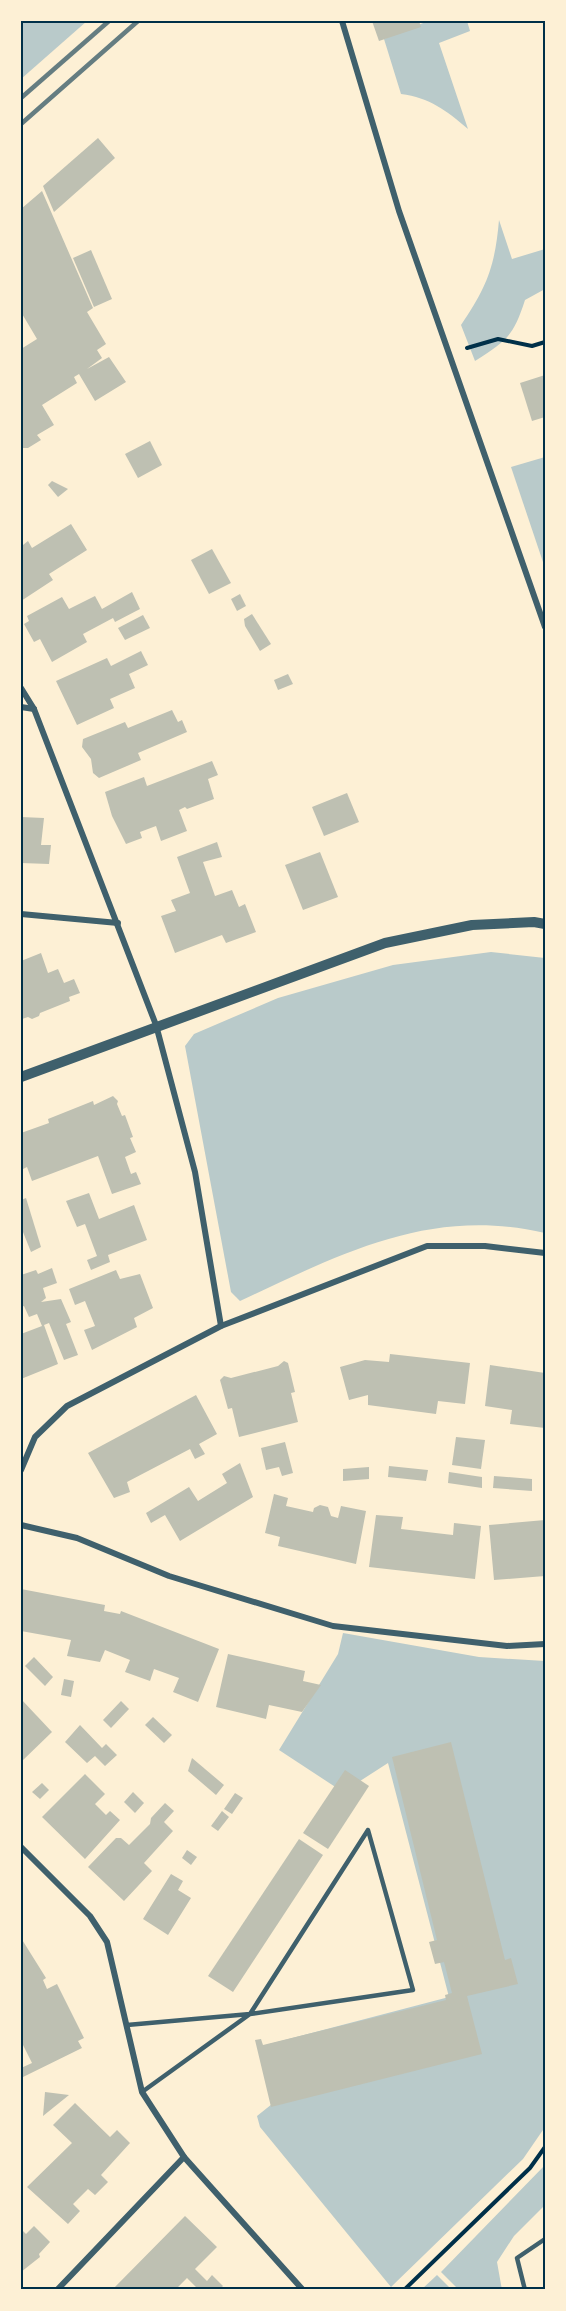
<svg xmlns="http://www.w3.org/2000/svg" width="566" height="2311" font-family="Ubuntu,sans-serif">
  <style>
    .green { fill: #b9caca }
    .building { fill: #bec0b2 }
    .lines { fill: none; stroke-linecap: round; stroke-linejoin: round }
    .path { stroke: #003049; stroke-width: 4 }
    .service { stroke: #3f606c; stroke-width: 4.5 }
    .minor { stroke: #3f606c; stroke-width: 6 }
    .tertiary { stroke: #3f606c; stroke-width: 10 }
    .rail { stroke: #657d81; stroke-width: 4.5 }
    .neatline { fill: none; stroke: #003049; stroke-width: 2 }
  </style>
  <rect width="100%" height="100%" fill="#fdf0d5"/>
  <!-- green -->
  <g class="green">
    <polygon points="21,21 87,21 21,79"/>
    <path d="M428 21H467L470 31 439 43 468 129C446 110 430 98 401 94L384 39Z"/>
    <path d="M499 220 512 259 545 249V289L525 300C513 337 507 340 475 361L461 325C487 287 495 266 499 220Z"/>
    <polygon points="545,457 545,568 511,467"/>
    <path d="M491 952 545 958V1233C430 1206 341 1254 240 1301L231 1292 185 1046 194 1034 278 998 393 965Z"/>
    <polygon points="343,1633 479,1657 545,1661 545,2127 523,2159 391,2287 260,2127 257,2116 272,2104 258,2047 449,1997 388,1763 343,1792 279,1750 338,1654"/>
    <polygon points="545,2165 545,2205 514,2236 497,2262 502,2290 459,2290 441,2272"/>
    <polygon points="437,2275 452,2290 421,2290"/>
  </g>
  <!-- building -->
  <g class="building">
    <polygon points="372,21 419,21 421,27 379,41"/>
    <polygon points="98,138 115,158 54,212 43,186"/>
    <polygon points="42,191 93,308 87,312 106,344 97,350 102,358 87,369 109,357 126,382 95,401 79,374 74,377 77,383 42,405 54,425 37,435 41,440 28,448 21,448 21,349 37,339 21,312 21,209"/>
    <polygon points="91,250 112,299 94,307 73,258"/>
    <polygon points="545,375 545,417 532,421 520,383"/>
    <polygon points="150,441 162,465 138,478 125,454"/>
    <polygon points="52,481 68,489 58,497 48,485"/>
    <polygon points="71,524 87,550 49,574 53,580 21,601 21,542 23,545 28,541 32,548"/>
    <polygon points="212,549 231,583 209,594 191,560"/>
    <polygon points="132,592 140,609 115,622 113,618 83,634 87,642 52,662 40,639 34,642 24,624 29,621 27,616 62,597 69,609 95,596 102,609"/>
    <polygon points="240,594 246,606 237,611 231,599"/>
    <polygon points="252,614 271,644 260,651 245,626 244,619"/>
    <polygon points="143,615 150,628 125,640 118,628"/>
    <polygon points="141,651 148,665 129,674 135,688 110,699 114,708 77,725 56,681 107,658 111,666"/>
    <polygon points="288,674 293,684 278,690 274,680"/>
    <polygon points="172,710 178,722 182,720 187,732 138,753 141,760 99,778 93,773 91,759 82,747 83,739 125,722 128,728"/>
    <polygon points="212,761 218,775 208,779 214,799 187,809 185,807 179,810 187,831 161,841 156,826 140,832 142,838 126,844 112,816 105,792 144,777 147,786"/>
    <polygon points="347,793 359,822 324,836 312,807"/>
    <polygon points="21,817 44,818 41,845 51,845 49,864 21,863"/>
    <polygon points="217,842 222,857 203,862 215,896 232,890 239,907 245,904 256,932 226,943 222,935 175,953 161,916 176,911 171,900 190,893 177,857"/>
    <polygon points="320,852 338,897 303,910 285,865"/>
    <polygon points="41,953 48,973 58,969 64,983 74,979 80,993 69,997 70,1001 40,1013 39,1016 32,1019 28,1017 22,1019 21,1023 21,961"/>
    <polygon points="113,1096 118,1101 117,1104 122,1116 125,1115 133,1137 130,1138 136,1152 125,1157 131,1174 136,1172 141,1184 112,1194 98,1156 32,1181 27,1167 23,1169 21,1162 21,1133 49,1123 48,1119 93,1101 94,1105"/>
    <polygon points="89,1193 99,1219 134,1205 147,1240 108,1255 110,1262 91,1270 87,1260 97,1256 85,1224 77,1227 66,1201"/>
    <polygon points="26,1198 41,1247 31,1252 21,1227 21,1200"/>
    <polygon points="52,1268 57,1283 43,1288 46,1298 41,1302 61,1299 71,1322 66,1324 78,1355 64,1360 49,1323 44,1325 58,1364 21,1379 21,1334 42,1326 37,1314 29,1317 24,1306 21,1307 21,1293 23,1292 21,1275 36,1270 38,1274"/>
    <polygon points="116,1270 120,1279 140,1274 153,1308 134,1318 137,1327 92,1350 84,1330 95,1326 85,1301 75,1305 69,1289"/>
    <polygon points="390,1354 470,1363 465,1404 438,1401 436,1414 368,1405 368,1395 349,1400 340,1367 365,1360 389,1362"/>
    <polygon points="284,1361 288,1363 295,1392 291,1393 298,1422 239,1437 232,1408 228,1409 220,1380 224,1376 231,1378 278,1366"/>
    <polygon points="490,1365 545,1373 545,1428 510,1424 512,1410 485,1406"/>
    <polygon points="196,1395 217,1434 199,1444 205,1454 195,1459 190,1449 127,1482 130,1492 114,1498 88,1453"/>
    <polygon points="456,1437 485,1440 481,1469 452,1465"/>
    <polygon points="285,1442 293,1473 282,1476 279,1467 266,1470 261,1448"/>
    <polygon points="240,1463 253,1497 180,1541 165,1515 151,1523 146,1513 189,1487 198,1501 227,1483 222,1474"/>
    <polygon points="389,1466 428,1470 426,1481 388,1477"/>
    <polygon points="369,1467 369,1479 343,1481 343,1469"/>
    <polygon points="449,1472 482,1477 482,1488 448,1483"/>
    <polygon points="494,1476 532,1479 532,1491 493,1488"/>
    <polygon points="274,1494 288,1498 286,1506 313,1512 314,1508 320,1505 328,1507 331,1516 338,1518 341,1506 366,1511 356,1564 278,1546 280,1537 265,1533"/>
    <polygon points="376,1515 403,1517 401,1529 453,1535 454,1523 481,1526 475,1579 369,1567"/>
    <polygon points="545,1520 545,1576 494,1580 489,1525"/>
    <polygon points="21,1589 105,1605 104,1611 120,1614 121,1611 219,1649 198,1702 173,1692 179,1678 154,1669 150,1681 125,1672 130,1660 105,1650 100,1662 67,1656 71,1640 21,1631"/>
    <polygon points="228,1654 305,1671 303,1681 321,1685 302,1712 269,1705 266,1719 216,1707"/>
    <polygon points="34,1657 53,1677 45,1686 25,1666"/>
    <polygon points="64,1679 74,1681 71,1697 61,1695"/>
    <polygon points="21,1699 52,1732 21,1762"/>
    <polygon points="121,1701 129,1709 111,1728 103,1720"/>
    <polygon points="153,1717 172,1735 164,1743 145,1725"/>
    <polygon points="80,1725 102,1748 106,1744 117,1755 105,1766 95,1756 87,1763 65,1742"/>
    <polygon points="451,1742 505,1960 511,1958 518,1984 467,1996 482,2054 271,2107 255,2040 261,2039 263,2045 446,2000 445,1995 452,1993 444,1962 435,1964 429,1942 437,1940 392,1757"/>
    <polygon points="192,1758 224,1785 216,1795 188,1771"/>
    <polygon points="345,1770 369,1786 328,1849 303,1833"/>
    <polygon points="85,1774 105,1794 95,1804 106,1815 110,1811 120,1820 85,1859 42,1817"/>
    <polygon points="42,1783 49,1790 40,1799 32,1792"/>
    <polygon points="133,1792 144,1803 135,1813 124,1802"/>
    <polygon points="235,1793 243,1798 232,1814 224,1809"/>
    <polygon points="165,1803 174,1811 164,1822 173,1831 144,1863 152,1871 124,1901 88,1867 116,1838 121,1838 129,1845 150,1824 151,1818"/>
    <polygon points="222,1811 229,1817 218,1831 211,1826"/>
    <polygon points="299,1839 323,1855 233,1992 208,1976"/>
    <polygon points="187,1850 197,1857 191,1865 182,1858"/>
    <polygon points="171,1874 183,1881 178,1890 191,1898 168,1935 143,1919"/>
    <polygon points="21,1938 46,1978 43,1980 47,1989 57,1984 84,2038 78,2041 82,2048 21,2078 21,2068 32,2063 21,2041"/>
    <polygon points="45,2092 69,2095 43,2116"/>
    <polygon points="75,2103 110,2137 117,2130 130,2143 101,2175 108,2182 95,2195 88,2189 73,2204 80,2211 68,2224 27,2187 72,2143 53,2125"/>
    <polygon points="185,2216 217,2247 195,2269 207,2281 212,2275 223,2286 219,2290 199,2290 187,2278 175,2290 112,2290"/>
    <polygon points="34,2226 50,2242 39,2254 40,2257 21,2272 21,2229 26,2234"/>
  </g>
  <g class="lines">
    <!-- path -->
    <g class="path">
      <polyline points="467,348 498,339 532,346 545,342"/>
      <polyline points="404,2290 530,2168 545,2147"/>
    </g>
    <!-- service -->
    <g class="service">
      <polyline points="127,2025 250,2014 413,1990 368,1830 250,2014 142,2092"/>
      <polyline points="525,2290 517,2258 545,2239"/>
    </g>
    <!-- minor -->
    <g class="minor">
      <polyline points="342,21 399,211 545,627"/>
      <polyline points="21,688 34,709 156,1025 195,1172 221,1326"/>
      <polyline points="21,707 34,709"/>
      <polyline points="21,914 118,923"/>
      <polyline points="21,1470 35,1437 67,1406 221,1326 427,1246 485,1246 545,1253"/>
      <polyline points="21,1525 77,1538 169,1576 333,1626 507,1646 545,1644"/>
      <polyline points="21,1847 90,1916 107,1942 142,2092 184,2157 303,2290"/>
      <polyline points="57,2290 184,2157"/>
    </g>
    <!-- tertiary -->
    <polyline class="tertiary" points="21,1077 385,943 472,925 534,922 545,924"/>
    <!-- rail -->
    <g class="rail">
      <polyline points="21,98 109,21"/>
      <polyline points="21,124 138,21"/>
    </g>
  </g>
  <!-- border -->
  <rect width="566" height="2311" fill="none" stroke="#fdf0d5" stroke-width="45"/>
  <rect x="22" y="22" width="522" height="2266" class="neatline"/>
</svg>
